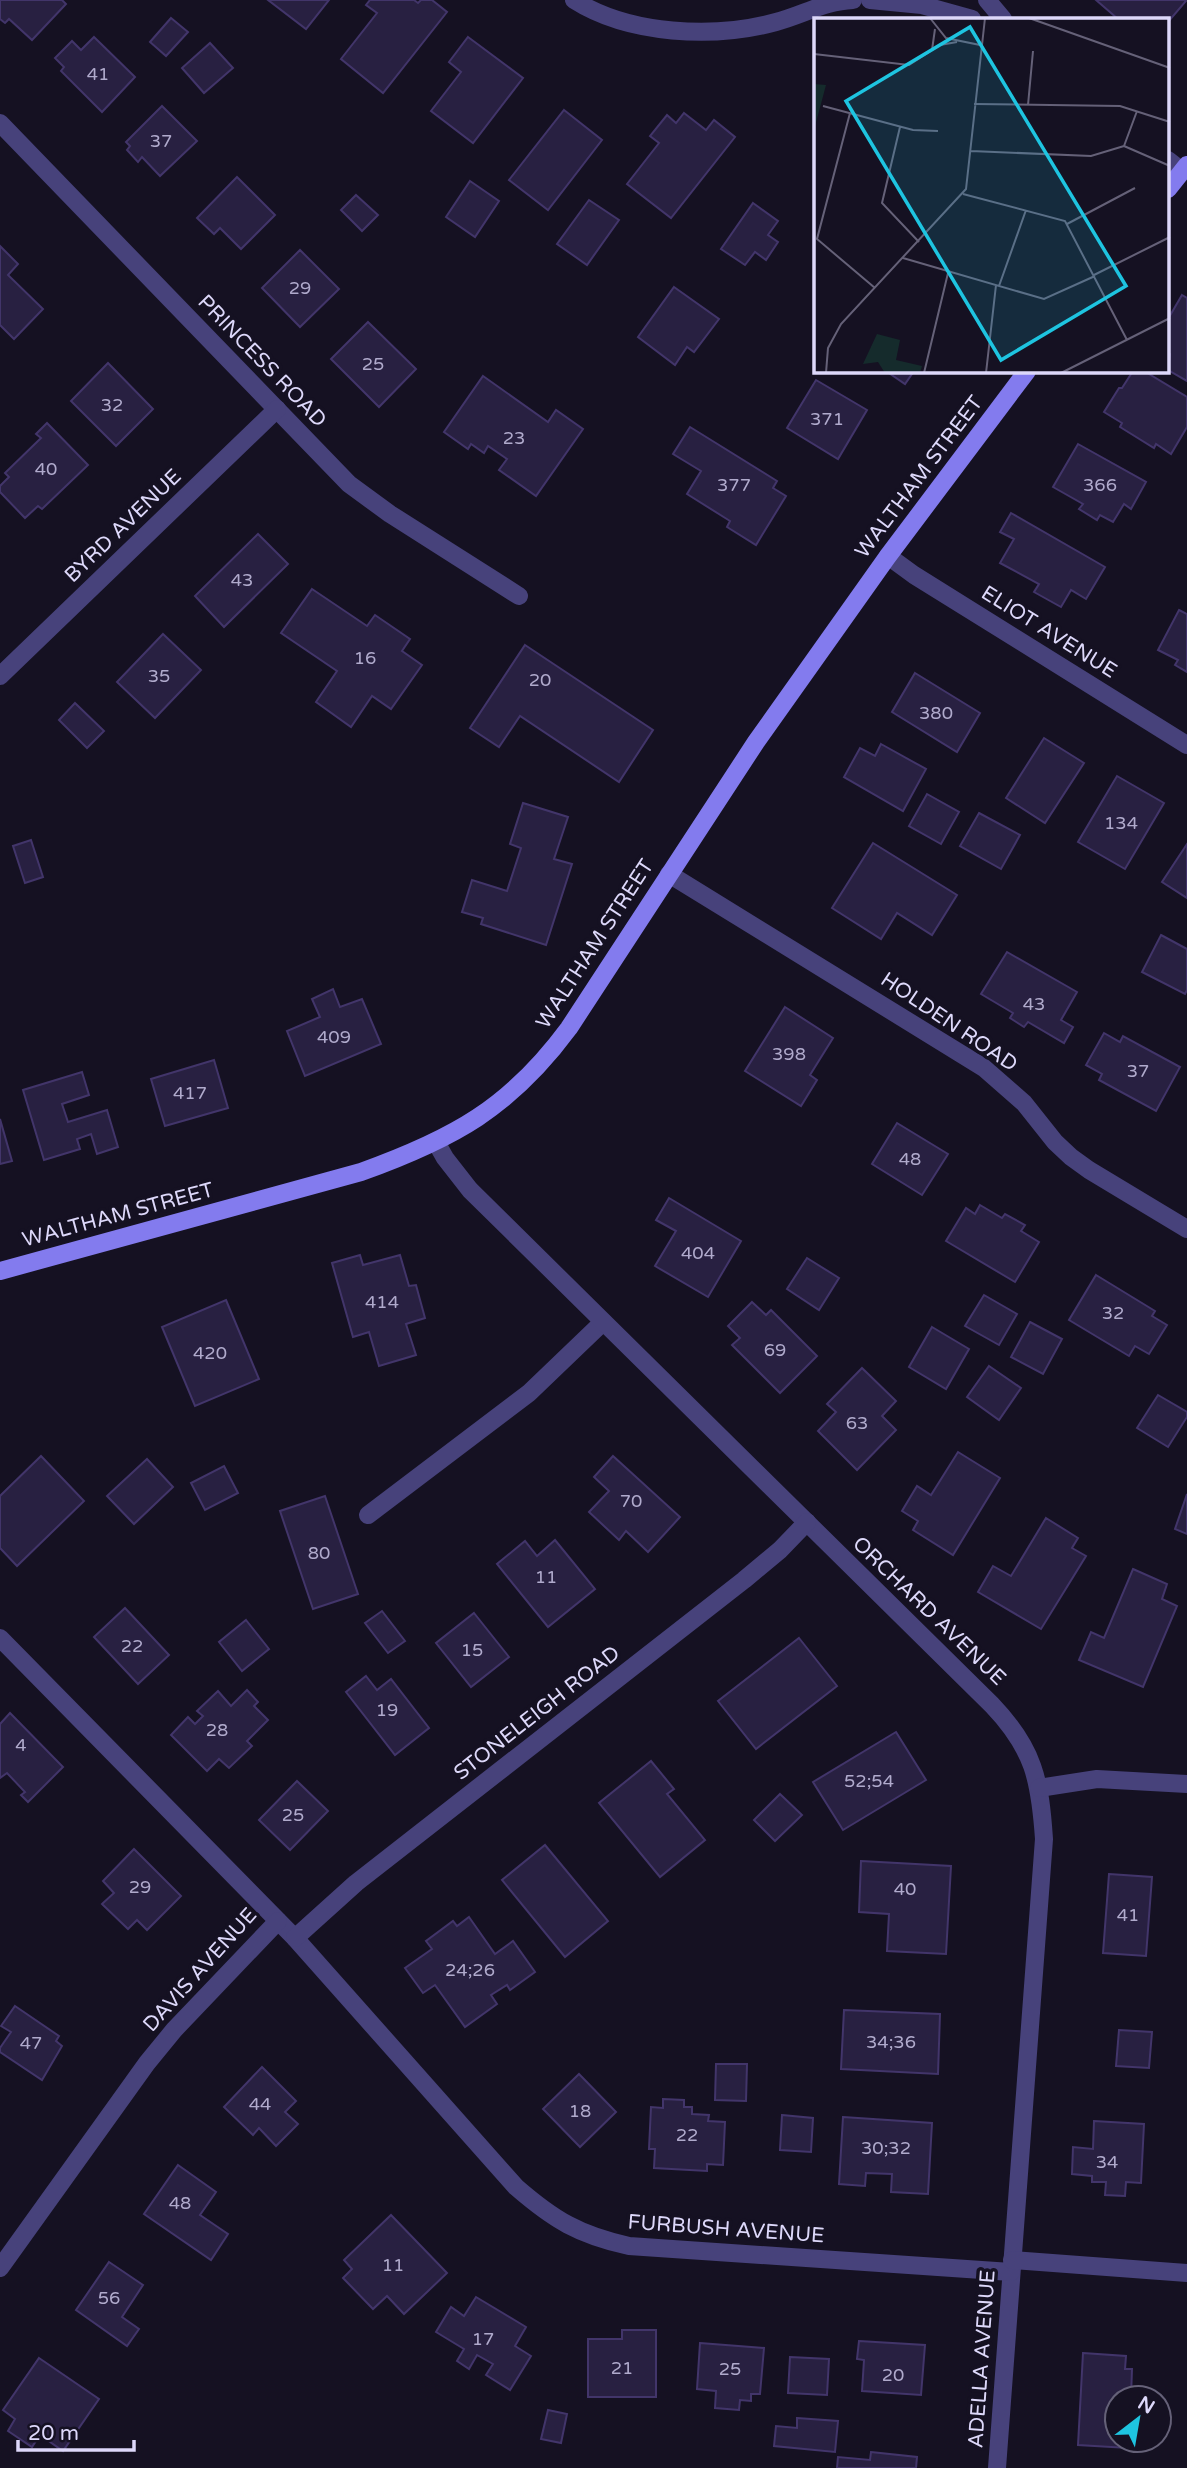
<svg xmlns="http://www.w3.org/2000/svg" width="1187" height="2468" font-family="'Varela Round',sans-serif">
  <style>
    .building { fill: #282041; stroke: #42356a; stroke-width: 2 }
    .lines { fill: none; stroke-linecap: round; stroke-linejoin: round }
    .service { stroke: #47427b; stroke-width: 18 }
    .minor { stroke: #47427b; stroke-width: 18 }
    .secondary { stroke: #837bee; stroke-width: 18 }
    .labels { text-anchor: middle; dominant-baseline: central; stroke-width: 7; stroke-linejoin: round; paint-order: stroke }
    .number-label { font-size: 18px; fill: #b0aacc }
    .street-label { font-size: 21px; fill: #ddd8fa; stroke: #151122 }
    .inset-road { fill: none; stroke: #656178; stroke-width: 2 }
    .view { fill: #1ec4e0; fill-opacity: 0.15; stroke: #1ec4e0; stroke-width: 3.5 }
    .inset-edge { fill: none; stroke: #ddd8fa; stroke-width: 3.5 }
  </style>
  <rect width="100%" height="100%" fill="#151122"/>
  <!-- building -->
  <g class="building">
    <polygon points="0,0 62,0 66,4 32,40 9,19 5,23 0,19"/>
    <polygon points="268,0 329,0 306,29"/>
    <polygon points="370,0 414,0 418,3 421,0 432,0 447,12 383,93 341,59 377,13 366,5"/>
    <polygon points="1096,0 1184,0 1186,1 1168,22 1168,19 1118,19"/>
    <polygon points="171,18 188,32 166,56 150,42"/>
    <polygon points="94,37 135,77 102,112 61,71 64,67 55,58 72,41 81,50"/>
    <polygon points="468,37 523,78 473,143 431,111 461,72 449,62"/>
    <polygon points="210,43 233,68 204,93 182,68"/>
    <polygon points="162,106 197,141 160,176 142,157 138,162 127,150 130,146 126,142"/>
    <polygon points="564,110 602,140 548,210 509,180"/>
    <polygon points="684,113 706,130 714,120 735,137 671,218 627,184 659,143 650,136 667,115 676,123"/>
    <polygon points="237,177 275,215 241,249 220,228 214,234 197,218"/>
    <polygon points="470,181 499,201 475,237 446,217"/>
    <polygon points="356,195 378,215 362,231 341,210"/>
    <polygon points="589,200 619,220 587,265 557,244"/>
    <polygon points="753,203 778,221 768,235 778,242 766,260 755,252 745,265 721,249"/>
    <polygon points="0,246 18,264 8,275 43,309 14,339 0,325"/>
    <polygon points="300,250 339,289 300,327 262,288"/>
    <polygon points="674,287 719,319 694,352 687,347 675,365 638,337"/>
    <polygon points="1182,295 1187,298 1187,381 1168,370 1170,354 1168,352 1168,319"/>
    <polygon points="368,322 416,369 379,407 331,359"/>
    <polygon points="108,363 153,409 116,446 71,401"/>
    <polygon points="886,371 914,371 905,384"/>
    <polygon points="1133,371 1144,371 1187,397 1187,427 1171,454 1156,444 1154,448 1120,427 1122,423 1104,412 1119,388 1122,388"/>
    <polygon points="483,376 548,422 556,410 583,429 536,496 499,470 507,459 488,446 484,453 471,444 468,449 444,432"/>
    <polygon points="816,380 867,410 838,459 787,428"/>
    <polygon points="47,423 88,465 42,509 38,506 25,518 0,492 0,486 9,477 5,473 41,438 36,434"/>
    <polygon points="690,427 777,481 773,488 786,496 756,545 727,527 730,521 687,494 701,471 673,454"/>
    <polygon points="1078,444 1146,482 1131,509 1124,504 1113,522 1100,515 1097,520 1079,509 1083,504 1053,487"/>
    <polygon points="1011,513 1105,567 1086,599 1071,590 1061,607 1034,592 1039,584 1000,563 1014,539 1000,532"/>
    <polygon points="258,534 288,564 224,627 195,596"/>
    <polygon points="312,589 367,626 375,615 410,639 402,651 422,665 391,709 372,696 351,727 316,702 337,671 281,633"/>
    <polygon points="1179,610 1187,614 1187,672 1175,665 1178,660 1158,650"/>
    <polygon points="163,634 201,670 155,718 117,682"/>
    <polygon points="525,645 653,730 619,782 520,716 499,747 470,728"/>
    <polygon points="915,673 980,713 957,752 892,712"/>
    <polygon points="75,703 104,731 87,748 59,720"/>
    <polygon points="1044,738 1084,763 1045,823 1006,798"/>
    <polygon points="881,744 926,769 903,811 844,777 860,748 875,756"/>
    <polygon points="1117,776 1164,803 1125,869 1078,842"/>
    <polygon points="927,794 959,812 941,844 909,826"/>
    <polygon points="523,803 568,817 554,859 572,864 546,945 481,924 483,918 462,912 472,880 507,891 521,848 510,844"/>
    <polygon points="979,813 1020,835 1001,869 960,846"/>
    <polygon points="31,840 43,877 25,883 13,846"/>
    <polygon points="873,843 957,895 932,935 897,913 881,939 832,908"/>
    <polygon points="1187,844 1187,898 1162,882"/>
    <polygon points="1161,935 1187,949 1187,990 1185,994 1142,972"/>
    <polygon points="1007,952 1077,992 1061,1020 1073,1027 1064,1043 1028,1022 1024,1027 1010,1018 1013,1013 981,994"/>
    <polygon points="333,989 340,1007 362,999 381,1044 305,1076 287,1031 320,1017 312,999"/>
    <polygon points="785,1007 833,1038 810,1075 817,1080 801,1106 745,1071"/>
    <polygon points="1104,1033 1120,1042 1123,1036 1180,1067 1156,1111 1099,1080 1102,1074 1086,1065"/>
    <polygon points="214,1060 228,1108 165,1126 151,1079"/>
    <polygon points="82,1072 89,1095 62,1104 68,1122 107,1110 118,1147 97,1154 91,1134 77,1139 80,1149 44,1160 23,1090"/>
    <polygon points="0,1119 12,1161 0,1164"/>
    <polygon points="897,1123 948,1154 922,1195 872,1164"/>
    <polygon points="669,1198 741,1241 708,1297 655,1266 676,1231 656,1220"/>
    <polygon points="980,1205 1002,1218 1005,1214 1025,1225 1021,1231 1039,1242 1015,1282 946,1241 966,1208 975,1214"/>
    <polygon points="360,1255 363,1265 400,1255 409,1286 416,1285 425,1318 406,1324 416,1355 379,1366 369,1332 353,1337 332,1263"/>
    <polygon points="807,1258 839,1278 819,1310 787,1289"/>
    <polygon points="1096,1275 1155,1311 1152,1316 1167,1325 1149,1354 1135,1346 1129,1356 1069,1320"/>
    <polygon points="984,1295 1017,1314 999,1345 965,1326"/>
    <polygon points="226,1300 259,1379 195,1406 162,1327"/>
    <polygon points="752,1302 766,1315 771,1310 817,1356 780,1393 732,1345 740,1338 728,1326"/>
    <polygon points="1030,1322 1062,1339 1043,1374 1011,1357"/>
    <polygon points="932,1327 969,1349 946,1389 909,1367"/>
    <polygon points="989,1366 1021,1388 999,1420 967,1397"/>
    <polygon points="862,1368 896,1401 882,1416 896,1430 857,1470 818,1431 836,1412 827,1404"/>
    <polygon points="1158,1395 1187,1412 1187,1417 1168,1447 1137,1428"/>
    <polygon points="958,1452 1000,1478 953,1555 913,1530 918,1521 902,1511 917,1486 931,1495"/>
    <polygon points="41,1456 84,1501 17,1566 0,1548 0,1496"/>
    <polygon points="613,1456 680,1517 648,1552 626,1531 619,1540 589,1512 609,1491 594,1477"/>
    <polygon points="147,1459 173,1487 134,1524 107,1496"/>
    <polygon points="224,1466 238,1493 205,1510 191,1483"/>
    <polygon points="1187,1494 1187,1534 1175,1529"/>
    <polygon points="325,1496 358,1594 313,1609 280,1511"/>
    <polygon points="1046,1518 1078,1538 1072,1548 1086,1556 1041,1629 978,1592 993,1566 1011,1576"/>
    <polygon points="555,1540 595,1589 548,1627 497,1564 525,1541 537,1556"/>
    <polygon points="1133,1569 1167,1584 1162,1599 1177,1606 1143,1687 1079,1660 1091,1632 1104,1638"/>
    <polygon points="125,1608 169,1655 138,1684 94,1637"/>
    <polygon points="382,1611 405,1641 388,1653 365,1623"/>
    <polygon points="474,1613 509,1657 471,1687 436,1643"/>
    <polygon points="246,1620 269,1649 242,1671 219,1642"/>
    <polygon points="799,1638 837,1686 756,1749 718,1701"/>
    <polygon points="366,1676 377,1690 391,1679 429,1728 395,1755 346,1692"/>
    <polygon points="247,1690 258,1702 254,1706 268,1720 247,1741 252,1746 229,1768 219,1759 207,1771 171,1735 188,1717 195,1724 203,1716 197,1711 218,1691 231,1706"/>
    <polygon points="10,1713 63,1767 28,1802 21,1795 25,1792 7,1773 0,1778 0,1724"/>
    <polygon points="896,1732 926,1780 843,1830 813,1782"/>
    <polygon points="651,1761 674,1789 667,1794 705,1840 660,1877 599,1803"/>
    <polygon points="297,1781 328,1811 290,1850 259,1820"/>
    <polygon points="780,1794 802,1815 775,1841 754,1820"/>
    <polygon points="545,1845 608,1921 565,1957 502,1880"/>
    <polygon points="134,1849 181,1896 147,1930 137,1920 128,1929 102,1904 114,1893 103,1881"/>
    <polygon points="861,1861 951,1866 946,1954 887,1951 889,1914 859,1912"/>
    <polygon points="1109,1874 1152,1877 1146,1956 1103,1953"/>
    <polygon points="469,1917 495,1954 513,1941 535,1972 510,1990 507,1985 491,1995 497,2004 465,2027 435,1985 423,1993 405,1968 432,1949 426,1941 453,1921 457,1926"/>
    <polygon points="15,2006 59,2036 56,2041 62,2046 42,2080 0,2052 0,2048 11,2032 1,2026"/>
    <polygon points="844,2010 940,2014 938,2074 841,2069"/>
    <polygon points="1119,2030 1152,2032 1149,2068 1116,2066"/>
    <polygon points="716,2064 747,2064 746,2101 715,2100"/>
    <polygon points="262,2067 296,2101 285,2112 298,2124 276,2146 259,2128 253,2135 224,2107"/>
    <polygon points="579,2074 616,2112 580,2147 543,2109"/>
    <polygon points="663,2099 684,2100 684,2107 692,2107 692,2114 709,2115 708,2121 725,2122 723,2165 707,2164 707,2171 654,2168 655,2149 649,2149 651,2107 663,2108"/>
    <polygon points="782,2115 813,2118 811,2152 780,2150"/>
    <polygon points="843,2117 932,2123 928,2194 891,2192 892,2174 866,2173 865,2186 839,2184"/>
    <polygon points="1094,2121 1144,2124 1141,2183 1126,2182 1125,2196 1105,2195 1106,2182 1092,2182 1092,2176 1072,2174 1073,2147 1093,2149"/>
    <polygon points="178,2165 216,2192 200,2215 228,2234 211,2260 144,2214"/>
    <polygon points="391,2215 447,2273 404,2314 387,2296 373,2309 343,2278 352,2269 344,2260"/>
    <polygon points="109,2262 143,2285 122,2317 139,2329 127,2346 76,2310"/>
    <polygon points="476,2297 526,2327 515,2346 531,2356 510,2390 486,2375 493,2364 477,2355 469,2369 457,2361 464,2349 436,2332 451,2307 464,2316"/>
    <polygon points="622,2330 656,2330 656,2397 588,2397 588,2339 622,2339"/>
    <polygon points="859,2341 925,2345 921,2395 862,2391 864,2360 857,2359"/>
    <polygon points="700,2343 764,2348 760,2394 751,2394 751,2401 740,2400 739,2410 715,2408 716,2391 697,2389"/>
    <polygon points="1083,2353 1126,2356 1125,2369 1132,2369 1131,2398 1117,2398 1117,2440 1128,2440 1128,2448 1078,2445"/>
    <polygon points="790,2357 829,2359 827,2395 788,2393"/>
    <polygon points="39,2358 99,2399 63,2451 40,2435 32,2447 8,2431 15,2419 3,2410"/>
    <polygon points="548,2410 567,2414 561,2443 541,2439"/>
    <polygon points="797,2418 838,2421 835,2452 774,2446 776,2426 797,2428"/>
    <polygon points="871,2452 917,2457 916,2468 837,2468 838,2457 870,2460"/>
  </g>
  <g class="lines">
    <!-- service -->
    <polyline class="service" points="368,1515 529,1393 603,1322"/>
    <!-- minor -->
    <g class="minor">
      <path d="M574 0C629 35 714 39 776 22 803 15 825 1 853 0"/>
      <polyline points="870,0 922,5 972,19"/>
      <polyline points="987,0 1003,19"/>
      <polyline points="0,123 349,484 390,514 519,596"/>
      <polyline points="1168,160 1182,171"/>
      <polyline points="888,556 914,575 1187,745"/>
      <polyline points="0,676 277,409"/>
      <polyline points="669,874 984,1068 1024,1103 1055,1142 1071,1157 1089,1170 1187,1229"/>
      <path d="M436 1142 445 1158 470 1190 992 1705C1034 1749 1040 1780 1044 1839L997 2468"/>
      <path d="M0 1638 295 1938 516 2187C554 2220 579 2235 629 2246L1011 2272"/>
      <polyline points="1039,1788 1097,1779 1187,1784"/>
      <polyline points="295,1938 356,1883 744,1580 780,1550 807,1522"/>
      <polyline points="1012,2260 1187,2273"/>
      <polyline points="0,2268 147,2063 174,2030 278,1921"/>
    </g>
    <!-- secondary -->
    <g class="secondary">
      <polyline points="1168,189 1187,165"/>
      <path d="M0 1271 361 1172C453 1139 510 1108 569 1028L756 742 888 556 1027 371"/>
    </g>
  </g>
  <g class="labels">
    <!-- number labels -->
    <g class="number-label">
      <text x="98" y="74">41</text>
      <text x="161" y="141">37</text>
      <text x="300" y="288">29</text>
      <text x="373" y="364">25</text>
      <text x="112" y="405">32</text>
      <text x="827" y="419">371</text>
      <text x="514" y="438">23</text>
      <text x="46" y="469">40</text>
      <text x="734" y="485">377</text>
      <text x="1100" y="485">366</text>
      <text x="242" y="580">43</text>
      <text x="365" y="658">16</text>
      <text x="159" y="676">35</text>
      <text x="540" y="680">20</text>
      <text x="936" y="713">380</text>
      <text x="1121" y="823">134</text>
      <text x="1034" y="1004">43</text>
      <text x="334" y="1037">409</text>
      <text x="789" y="1054">398</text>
      <text x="1138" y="1071">37</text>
      <text x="190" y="1093">417</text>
      <text x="910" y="1159">48</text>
      <text x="698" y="1253">404</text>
      <text x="382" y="1302">414</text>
      <text x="1113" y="1313">32</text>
      <text x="775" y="1350">69</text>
      <text x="210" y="1353">420</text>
      <text x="857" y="1423">63</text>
      <text x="631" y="1501">70</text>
      <text x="319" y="1553">80</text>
      <text x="546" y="1577">11</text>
      <text x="132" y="1646">22</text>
      <text x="472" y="1650">15</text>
      <text x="387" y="1710">19</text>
      <text x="217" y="1730">28</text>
      <text x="21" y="1745">4</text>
      <text x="869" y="1781">52;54</text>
      <text x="293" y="1815">25</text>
      <text x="140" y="1887">29</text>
      <text x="905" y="1889">40</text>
      <text x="1128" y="1915">41</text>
      <text x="470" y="1970">24;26</text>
      <text x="891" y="2042">34;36</text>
      <text x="31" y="2043">47</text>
      <text x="260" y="2104">44</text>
      <text x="580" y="2111">18</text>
      <text x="687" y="2135">22</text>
      <text x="886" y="2148">30;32</text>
      <text x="1107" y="2162">34</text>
      <text x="180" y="2203">48</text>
      <text x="393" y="2265">11</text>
      <text x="109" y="2298">56</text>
      <text x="483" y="2339">17</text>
      <text x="622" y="2368">21</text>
      <text x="730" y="2369">25</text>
      <text x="893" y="2375">20</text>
    </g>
    <!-- street labels -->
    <g class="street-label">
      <text transform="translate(262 361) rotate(46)">PRINCESS ROAD</text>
      <text transform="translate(919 477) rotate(-53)">WALTHAM STREET</text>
      <text transform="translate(123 526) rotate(-44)">BYRD AVENUE</text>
      <text transform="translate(1049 632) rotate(32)">ELIOT AVENUE</text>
      <text transform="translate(595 944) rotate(-57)">WALTHAM STREET</text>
      <text transform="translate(949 1022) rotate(34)">HOLDEN ROAD</text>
      <text transform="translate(118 1215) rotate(-15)">WALTHAM STREET</text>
      <text transform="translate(929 1611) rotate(44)">ORCHARD AVENUE</text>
      <text transform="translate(537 1713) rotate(-38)">STONELEIGH ROAD</text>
      <text transform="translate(200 1970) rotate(-48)">DAVIS AVENUE</text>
      <text transform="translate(726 2229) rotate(4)">FURBUSH AVENUE</text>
      <text transform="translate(982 2359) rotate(-86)">ADELLA AVENUE</text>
    </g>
  </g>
  <!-- overview -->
  <g transform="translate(814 18)">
    <rect width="355" height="355" fill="#151122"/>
    <path d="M0 66 12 67 0 112ZM63 316 86 322 82 342 108 348 106 355H71L64 344 49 346Z" fill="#152b2c"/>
    <path class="inset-road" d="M116 0 132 20 166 27M215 0 356 50M118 32 121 11M0 36 95 47 126 27 143 24M160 86 306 88 356 104M214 87 219 33M9 88 99 112 124 113M36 95 3 221 61 270M86 109 68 185 105 224M310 128 356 148M310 128 323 93M157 133 277 138 310 128M149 176 251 203 313 322M253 206 321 170M89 240 230 281 281 258M280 257 356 219M185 268 212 192M12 355 14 330 27 306 152 171 171 0M110 355 134 255M172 355 182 267M247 355 356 300"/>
    <path class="view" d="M156 9 312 268 187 342 32 83Z"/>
    <rect width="355" height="355" class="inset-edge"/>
  </g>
  <!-- north arrow -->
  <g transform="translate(1138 2419) rotate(31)"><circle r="33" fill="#151122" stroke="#656178" stroke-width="2"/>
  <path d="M0-5L12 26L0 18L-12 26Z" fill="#1ec4e0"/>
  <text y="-10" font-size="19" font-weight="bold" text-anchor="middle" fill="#ddd8fa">N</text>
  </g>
  <!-- scale -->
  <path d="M18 2440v10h116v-10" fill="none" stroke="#ddd8fa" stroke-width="3.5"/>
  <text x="28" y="2440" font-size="21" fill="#ddd8fa" stroke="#151122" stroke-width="5" paint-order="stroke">20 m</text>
</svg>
